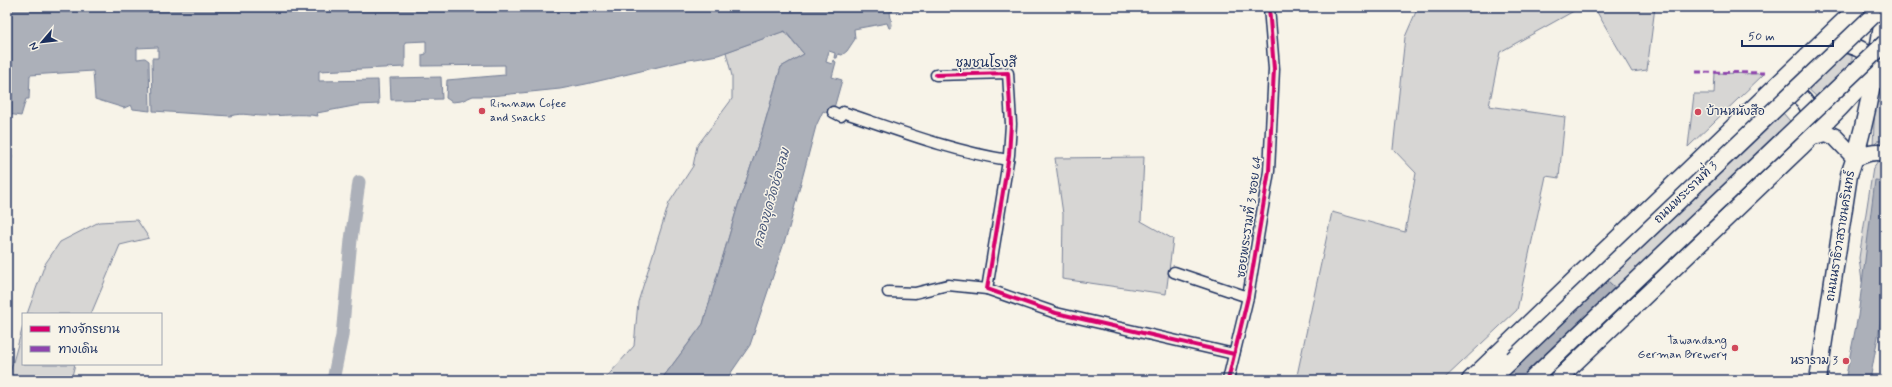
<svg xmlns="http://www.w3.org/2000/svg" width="1892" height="387" font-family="Mynerve,'Playpen Sans Thai',sans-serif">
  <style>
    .green { fill: #d7d6d4; stroke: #798299 }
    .water { fill: #acb0b9; stroke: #727c95 }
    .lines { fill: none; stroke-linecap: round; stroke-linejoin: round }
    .canal { stroke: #acb0b9; stroke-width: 13 }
    .street-casing { stroke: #1b2f5e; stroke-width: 13 }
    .primary-casing { stroke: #1b2f5e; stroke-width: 19 }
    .street { stroke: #f7f3e8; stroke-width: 10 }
    .primary { stroke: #f7f3e8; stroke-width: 16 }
    .primary-bridge-casing { stroke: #1b2f5e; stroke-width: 19; stroke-linecap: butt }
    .primary-bridge { stroke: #f7f3e8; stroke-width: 16 }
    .quiet { stroke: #8e44ad; stroke-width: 3; stroke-dasharray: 6 3; stroke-linecap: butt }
    .cycleway-casing { stroke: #f7f3e8; stroke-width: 6 }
    .cycleway { stroke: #d6006c; stroke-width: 4 }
    .poi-dot { fill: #d1495b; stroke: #f7f3e8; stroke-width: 1.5 }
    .labels { text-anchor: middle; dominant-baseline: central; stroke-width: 3; stroke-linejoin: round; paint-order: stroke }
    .poi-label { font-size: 12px; fill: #1b2f5e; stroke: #f7f3e8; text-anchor: start }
    .street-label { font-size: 12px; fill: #1b2f5e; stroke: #f7f3e8 }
    .neighbourhood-label { font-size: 13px; fill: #1b2f5e; stroke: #f7f3e8 }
    .water-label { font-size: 13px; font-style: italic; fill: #465679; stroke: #f7f3e8 }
  </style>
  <rect width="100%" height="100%" fill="#f7f3e8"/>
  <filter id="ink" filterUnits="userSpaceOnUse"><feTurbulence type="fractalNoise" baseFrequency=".025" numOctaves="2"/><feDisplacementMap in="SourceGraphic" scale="8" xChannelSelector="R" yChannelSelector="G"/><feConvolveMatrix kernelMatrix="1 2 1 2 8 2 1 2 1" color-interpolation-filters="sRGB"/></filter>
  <g filter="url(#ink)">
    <!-- green -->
    <g class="green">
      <polygon points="1418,7 1581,7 1500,52 1489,106 1565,117 1559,178 1546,176 1517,310 1443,380 1296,380 1332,212 1405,232 1416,173 1393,149 1405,37"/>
      <polygon points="1594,7 1655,7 1647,70 1632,72"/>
      <polygon points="784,31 804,54 781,67 761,136 738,205 703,324 661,380 604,380 634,346 638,302 669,203 693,166 697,146 732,99 732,76 726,52"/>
      <polygon points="1845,38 1852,52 1852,71 1822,102 1801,82"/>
      <polygon points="1715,73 1764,74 1688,147 1694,94 1714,94"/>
      <polygon points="1885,99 1885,139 1877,141 1873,145 1875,104"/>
      <polygon points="1776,105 1790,121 1790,132 1619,291 1607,280"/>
      <polygon points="7,140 12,156 7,195"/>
      <polygon points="1144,157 1141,221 1173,239 1166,294 1062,279 1063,214 1055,158"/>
      <polygon points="1878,161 1885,161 1885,298 1862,282 1859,258 1873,168"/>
      <polygon points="137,220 149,238 120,245 91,314 27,314 45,264 60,242 99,222"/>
      <polygon points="23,326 23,364 75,364 71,380 8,380"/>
    </g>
    <!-- water -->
    <g class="water">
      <path d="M7 7H898L899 10 890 12 892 25 891 28H889L887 23 854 29 855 39 847 51 842 55 838 54 837 58H834L835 53 829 51 826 62 832 64 833 60 836 62 832 77 842 80 832 115 823 111 816 126 789 228 750 345 726 380H661L703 324 738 205 761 136 781 67 804 54 785 31 718 55 683 61 586 84 560 89 491 96H473L461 101 452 102 446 98 447 80 505 75V65L422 66V55L426 54V41L405 42V67L319 71V81L378 80 379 104 359 105 317 113 318 116C300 113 282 116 264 116 250 116 244 112 230 116L153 111 152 58H158V47L137 48V59L145 58 149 61 150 111 133 109 131 105 124 108 95 99 93 71 30 75 29 99H26L21 116 8 114 11 100 7 99Z"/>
      <polygon points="441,77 442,99 391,100 390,78"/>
      <polygon points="1875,180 1885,181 1885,298 1870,380 1845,380 1858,316"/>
      <polygon points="1607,280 1616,289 1521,380 1501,380"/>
    </g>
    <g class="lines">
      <!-- canal -->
      <polyline class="canal" points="333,380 342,336 351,240 359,182"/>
      <defs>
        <g id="street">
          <polyline points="936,75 1008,73 1011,124 1009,155 987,289 1056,313 1234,354"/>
          <path d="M833 112 841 116 843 112C897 130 951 151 1008 160"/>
          <polyline points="1174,272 1248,297"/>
          <polyline points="888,292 915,293 948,285 987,289"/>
          <polyline points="1228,380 1248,297 1269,171 1274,69 1269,7"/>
        </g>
        <g id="primary">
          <path d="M1831 43C1843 44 1859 45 1867 55 1874 64 1875 72 1885 82"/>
          <path d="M1779 91C1802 91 1811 105 1812 125"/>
          <polyline points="1813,136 1827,133 1835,137 1855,158"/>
          <path d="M1855 158C1865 154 1874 150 1885 153"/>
          <polyline points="1470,380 1858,7"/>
          <polyline points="1491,380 1513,359"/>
          <polyline points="1557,380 1800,148 1840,108 1885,59"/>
          <path d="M1818 380 1849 175C1868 122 1875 64 1885 9"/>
        </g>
      </defs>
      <!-- street casing -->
      <use href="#street" class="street-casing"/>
      <!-- primary casing -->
      <use href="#primary" class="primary-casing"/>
      <!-- street -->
      <use href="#street" class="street"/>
      <!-- primary -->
      <use href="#primary" class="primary"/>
      <defs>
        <g id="primary-bridge">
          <polyline points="1513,359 1882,7"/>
          <polyline points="1531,380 1885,43"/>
        </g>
      </defs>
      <!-- primary-bridge casing -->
      <use href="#primary-bridge" class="primary-bridge-casing"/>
      <!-- primary-bridge -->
      <use href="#primary-bridge" class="primary-bridge"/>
      <!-- quiet -->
      <polyline class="quiet" points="1696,72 1768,73"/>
      <defs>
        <g id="cycleway">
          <polyline points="936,75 1008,73 1011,124 1009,155 987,289 1056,313 1234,354"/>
          <polyline points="1228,380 1248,297 1269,171 1274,69 1269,7"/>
        </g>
      </defs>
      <!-- cycleway casing -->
      <use href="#cycleway" class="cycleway-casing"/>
      <!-- cycleway -->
      <use href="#cycleway" class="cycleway"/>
    </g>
  </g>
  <!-- markers -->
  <g class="poi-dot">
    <circle cx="482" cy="111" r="4"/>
    <circle cx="1698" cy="112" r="4"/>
    <circle cx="1735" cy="348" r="4"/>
    <circle cx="1846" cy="361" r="4"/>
  </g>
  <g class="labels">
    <!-- poi labels -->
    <g class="poi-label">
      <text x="490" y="104">Rimnam Cofee<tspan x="490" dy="14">and snacks</tspan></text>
      <text x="1706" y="112">บ้านหนังสือ</text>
      <text x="1727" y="341" text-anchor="end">Tawandang<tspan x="1727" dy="14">German Brewery</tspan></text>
      <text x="1838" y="361" text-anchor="end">นราราม 3</text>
    </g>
    <!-- street labels -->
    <g class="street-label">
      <text transform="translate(1686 193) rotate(-44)">ถนนพระรามที่ 3</text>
      <text transform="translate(1250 217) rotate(-82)">ซอยพระรามที่ 3 ซอย 64</text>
      <text transform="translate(1841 236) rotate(-81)">ถนนนราธิวาสราชนครินทร์</text>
    </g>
    <!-- neighbourhood labels -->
    <g class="neighbourhood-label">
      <text x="986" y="63">ชุมชนโรงสี</text>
    </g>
    <!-- water labels -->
    <g class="water-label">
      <text transform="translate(772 198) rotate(-74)">คลองขุดวัดช่องลม</text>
    </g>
  </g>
  <!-- margin -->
  <rect width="1892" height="387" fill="none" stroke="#f7f3e8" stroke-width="24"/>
  <rect x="12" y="12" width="1868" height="363" fill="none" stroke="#1b2f5e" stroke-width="1.5" filter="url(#ink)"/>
  <!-- legend -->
  <rect x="22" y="313" width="140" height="52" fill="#f7f3e8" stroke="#9fa5b1"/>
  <rect x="30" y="326" width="20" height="6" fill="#d6006c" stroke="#9fa5b1"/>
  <text x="58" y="333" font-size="12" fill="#1b2f5e">ทางจักรยาน</text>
  <rect x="30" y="346" width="20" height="6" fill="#8e44ad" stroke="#9fa5b1"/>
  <text x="58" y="353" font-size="12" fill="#1b2f5e">ทางเดิน</text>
  <!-- north arrow -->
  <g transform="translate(42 42) rotate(242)" stroke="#f7f3e8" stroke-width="3" paint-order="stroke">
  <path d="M0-3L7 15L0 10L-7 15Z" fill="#1b2f5e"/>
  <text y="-6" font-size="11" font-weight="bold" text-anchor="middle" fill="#1b2f5e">N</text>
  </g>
  <!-- scale -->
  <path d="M1742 40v6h91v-6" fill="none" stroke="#1b2f5e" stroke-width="2"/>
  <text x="1748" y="40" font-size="12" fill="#1b2f5e" stroke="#f7f3e8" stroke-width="3" paint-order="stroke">50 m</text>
</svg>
